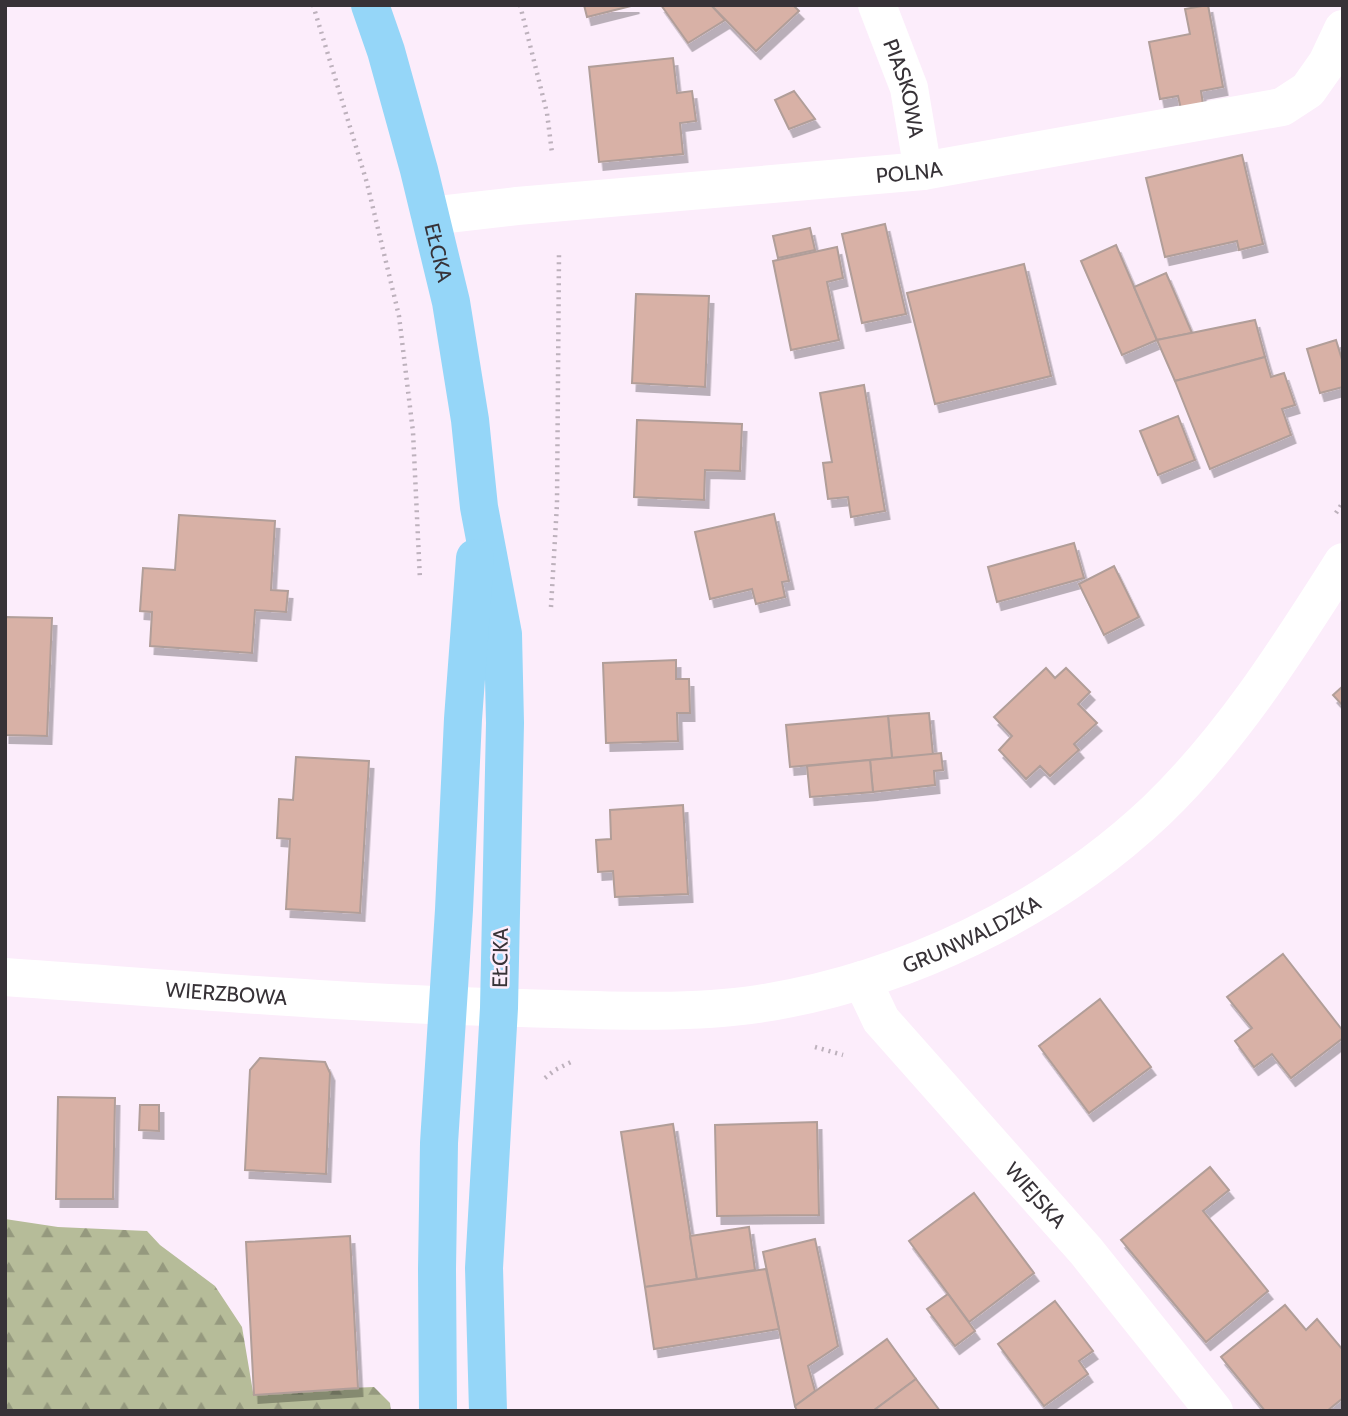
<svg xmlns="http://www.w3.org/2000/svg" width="1348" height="1416" font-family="Cabin,sans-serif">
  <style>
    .forest { fill: url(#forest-firs) }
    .building { fill: #d8b1a6; stroke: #b19e99; stroke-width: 2; filter: url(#shadow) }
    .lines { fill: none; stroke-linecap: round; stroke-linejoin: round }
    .path { stroke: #bdb1bc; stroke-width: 4.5; stroke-dasharray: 2 5; stroke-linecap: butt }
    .minor { stroke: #fff; stroke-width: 38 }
    .major { stroke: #95d6f8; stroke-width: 38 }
    .labels { text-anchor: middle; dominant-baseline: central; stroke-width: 5; stroke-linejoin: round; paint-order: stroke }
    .street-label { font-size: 21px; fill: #373237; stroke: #fcedfb }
  </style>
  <defs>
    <pattern id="forest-firs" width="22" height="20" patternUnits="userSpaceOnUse" patternTransform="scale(1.75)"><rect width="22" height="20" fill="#b6bc99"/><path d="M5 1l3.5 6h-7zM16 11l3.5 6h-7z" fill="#95997e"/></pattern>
    <filter id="shadow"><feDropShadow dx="4.5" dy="8" stdDeviation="0" flood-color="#0004"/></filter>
  </defs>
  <rect width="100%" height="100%" fill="#fcedfb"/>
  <!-- forest -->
  <polygon class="forest" points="5,1219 58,1227 147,1231 160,1245 215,1286 242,1327 253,1392 374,1387 390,1403 391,1411 5,1411"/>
  <!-- building -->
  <g class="building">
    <polygon points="584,5 635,5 587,17"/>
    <polygon points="661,5 711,5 725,20 688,43"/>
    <polygon points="711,5 793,5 799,11 756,51"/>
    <polygon points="1208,5 1223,87 1201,91 1203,104 1181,109 1178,96 1160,99 1149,42 1190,34 1185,9"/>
    <polygon points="673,58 677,93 692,91 696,121 680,123 683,154 599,162 589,67"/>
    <polygon points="794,91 815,119 789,129 775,100"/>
    <polygon points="1242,155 1263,244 1239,250 1237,241 1165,257 1146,178"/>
    <polygon points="885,224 906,314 862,323 842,234"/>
    <polygon points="810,228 815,250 778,258 773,236"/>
    <polygon points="1116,245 1157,340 1122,355 1081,261"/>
    <polygon points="837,247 843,278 827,282 839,340 791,350 773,261"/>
    <polygon points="1024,264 1051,376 935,404 907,293"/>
    <polygon points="1166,273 1192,333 1157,340 1134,287"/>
    <polygon points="636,294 709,296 705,387 632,383"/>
    <polygon points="1255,320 1265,357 1175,381 1157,340"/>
    <polygon points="1336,340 1343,363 1343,387 1320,393 1307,349"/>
    <polygon points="1265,357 1271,377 1284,373 1295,405 1282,409 1291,435 1210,469 1175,381"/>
    <polygon points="864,385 885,511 851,517 848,497 828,499 823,463 832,462 820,393"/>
    <polygon points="1178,416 1195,460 1158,475 1140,431"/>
    <polygon points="637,420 742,424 740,471 705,470 704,500 634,497"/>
    <polygon points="774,514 789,581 782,582 785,597 756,604 752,589 710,599 695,532"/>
    <polygon points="179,515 275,521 271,590 288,591 286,612 255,610 252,653 150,646 152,612 140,611 143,568 175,570"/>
    <polygon points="1074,543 1084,578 997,602 988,567"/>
    <polygon points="1114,566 1139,617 1104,635 1079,584"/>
    <polygon points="5,617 52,618 47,736 5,735"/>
    <polygon points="676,660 676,679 689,679 690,713 677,713 678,741 606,743 603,663"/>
    <polygon points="1046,668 1055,678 1066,668 1090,692 1078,704 1097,723 1074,744 1079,750 1050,776 1040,766 1026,779 999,750 1012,736 994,717"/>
    <polygon points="1343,686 1343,706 1333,695"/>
    <polygon points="929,713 933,755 892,758 888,716"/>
    <polygon points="888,716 892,758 790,767 786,725"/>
    <polygon points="941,753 943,770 934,771 935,785 873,792 870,760"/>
    <polygon points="296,757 369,761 360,913 286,909 290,839 277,838 279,799 293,800"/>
    <polygon points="870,760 873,792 810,797 807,766"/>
    <polygon points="683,805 688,894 615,897 613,871 598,872 596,840 611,839 610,810"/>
    <polygon points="1283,954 1343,1031 1343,1038 1291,1078 1272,1054 1254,1067 1235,1041 1252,1028 1227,997"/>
    <polygon points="1100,999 1151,1067 1089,1113 1039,1046"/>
    <polygon points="260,1058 325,1062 330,1073 326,1174 245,1170 250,1070"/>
    <polygon points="58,1097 115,1098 113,1199 56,1199"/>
    <polygon points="140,1105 159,1105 159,1131 139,1130"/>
    <polygon points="817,1122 819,1215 717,1216 715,1125"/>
    <polygon points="673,1124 697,1279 645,1287 621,1132"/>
    <polygon points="1210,1167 1229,1190 1203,1211 1268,1291 1206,1342 1121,1240"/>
    <polygon points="974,1193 1034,1273 969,1322 909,1241"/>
    <polygon points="749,1227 755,1270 697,1279 690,1236"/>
    <polygon points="350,1236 358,1388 254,1395 246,1242"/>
    <polygon points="815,1239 838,1346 808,1366 815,1391 795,1406 763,1252"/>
    <polygon points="766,1269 779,1329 654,1349 645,1287"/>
    <polygon points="948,1294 975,1331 955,1346 927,1309"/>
    <polygon points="1055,1301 1093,1351 1079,1361 1088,1374 1044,1406 998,1344"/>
    <polygon points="1285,1305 1306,1330 1317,1319 1343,1350 1343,1398 1327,1411 1265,1411 1221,1357"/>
    <polygon points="887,1339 916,1379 873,1411 797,1411 795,1406"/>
    <polygon points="916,1379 940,1411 873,1411"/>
  </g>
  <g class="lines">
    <!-- path -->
    <g class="path">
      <polyline points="313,5 367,183 399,316 413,432 420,580"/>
      <polyline points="520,5 547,113 552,153"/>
      <polyline points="1336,513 1343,502"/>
      <polyline points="551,607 557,504 559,252"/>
      <polyline points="815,1047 843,1055"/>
      <polyline points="545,1078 555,1070 573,1061"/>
    </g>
    <!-- minor -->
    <g class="minor">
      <path id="s1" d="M877 5 909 88 923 171"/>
      <path id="s2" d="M430 216 517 206 923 171 1282 107 1308 90 1327 63 1343 29"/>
      <path id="s3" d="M5 977C177 989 350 1004 522 1008 598 1010 683 1015 758 1004 902 982 1049 912 1156 811 1232 738 1287 650 1343 562"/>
      <path id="s4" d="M862 980 881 1020 1086 1251 1214 1411"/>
    </g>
    <!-- major -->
    <g class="major">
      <path id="s5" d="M370 5 386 51 419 170 451 302 470 420 479 507 503 634 505 723 499 1008 484 1268 488 1411"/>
      <polyline points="438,1411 437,1269 439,1143 454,910 463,719 475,558"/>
    </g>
  </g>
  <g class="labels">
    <!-- street labels -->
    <g class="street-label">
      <text stroke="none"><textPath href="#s1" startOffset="88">PIASKOWA</textPath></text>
      <text stroke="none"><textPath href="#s2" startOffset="481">POLNA</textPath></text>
      <text stroke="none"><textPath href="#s5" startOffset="257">EŁCKA</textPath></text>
      <text stroke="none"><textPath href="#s3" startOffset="980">GRUNWALDZKA</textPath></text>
      <text transform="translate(500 958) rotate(-89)">EŁCKA</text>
      <text stroke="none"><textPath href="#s3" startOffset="222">WIERZBOWA</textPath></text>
      <text stroke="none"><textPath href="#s4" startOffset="278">WIEJSKA</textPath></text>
    </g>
  </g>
  <!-- border -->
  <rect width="1348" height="1416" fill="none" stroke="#373237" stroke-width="14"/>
</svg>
